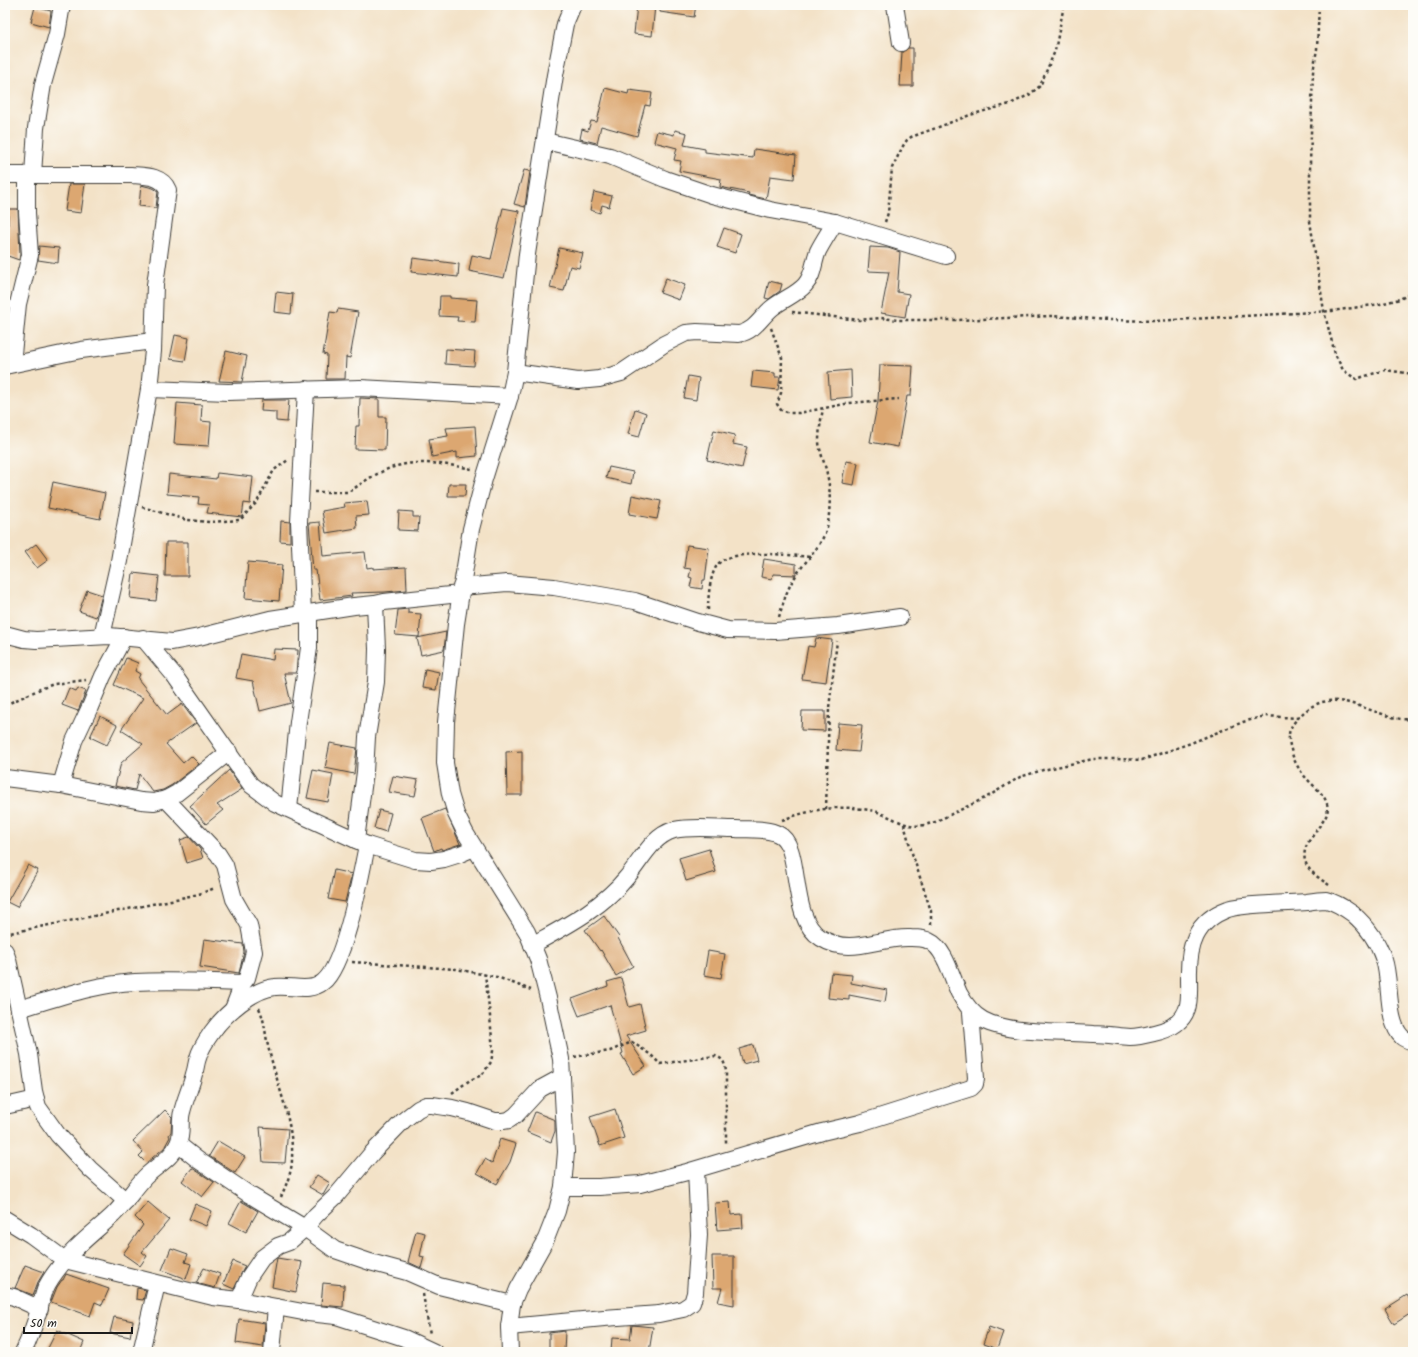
<svg xmlns="http://www.w3.org/2000/svg" width="1418" height="1357" font-family="Kalam,sans-serif">
  <style>
    .building { fill: #dca771 }
    .lines { fill: none; stroke-linecap: round; stroke-linejoin: round }
    .minor-casing { stroke: #3c3a36; stroke-width: 18 }
    .path { stroke: #3c3a36; stroke-width: 2.5; stroke-dasharray: 3 3; stroke-linecap: butt }
    .minor { stroke: #fff; stroke-width: 16 }
  </style>
  <rect width="100%" height="100%" fill="#fdfcf7"/>
  <filter id="ink" filterUnits="userSpaceOnUse"><feTurbulence type="fractalNoise" baseFrequency=".025" numOctaves="2"/><feDisplacementMap in="SourceGraphic" scale="8" xChannelSelector="R" yChannelSelector="G"/><feConvolveMatrix kernelMatrix="1 2 1 2 8 2 1 2 1" color-interpolation-filters="sRGB"/></filter>
  <filter id="wash" filterUnits="userSpaceOnUse"><feTurbulence type="fractalNoise" baseFrequency=".012" numOctaves="4" result="noise"/><feDisplacementMap in="SourceGraphic" scale="16" xChannelSelector="R" yChannelSelector="G"/><feGaussianBlur stdDeviation="0.9" result="paint"/><feColorMatrix in="noise" values="0 0 0 0 0 0 0 0 0 0 0 0 0 0 0 0 0 1.4 0 .05"/><feComposite in="paint" operator="in"/></filter>
  <g filter="url(#wash)">
    <rect width="100%" height="100%" fill="#f3e2c7"/>
    <g id="blocks">
      <!-- building -->
      <g class="building">
        <polygon points="637,5 655,5 652,36 634,34"/>
        <polygon points="660,5 696,5 694,17 660,12"/>
        <polygon points="35,7 51,11 49,27 31,22"/>
        <polygon points="908,48 913,48 913,86 900,86 902,52"/>
        <polygon points="605,88 628,94 629,90 652,93 650,106 645,105 637,136 601,126 597,143 580,139 582,129 588,131 591,121 597,122"/>
        <polygon points="675,130 687,133 684,145 705,149 705,152 753,158 754,149 796,155 794,179 770,176 766,199 748,195 749,193 720,187 721,179 679,171 681,161 674,160 677,148 654,142 657,131 674,135"/>
        <polygon points="524,170 530,171 525,207 514,204"/>
        <polygon points="69,184 85,184 81,213 65,211"/>
        <polygon points="141,185 153,188 158,191 156,208 139,206"/>
        <polygon points="594,192 612,196 609,207 602,205 600,213 590,210"/>
        <polygon points="503,208 519,211 504,278 469,271 472,255 491,259"/>
        <polygon points="8,209 18,209 20,254 19,260 5,255 5,247 8,236"/>
        <polygon points="724,228 741,234 735,253 717,247"/>
        <polygon points="39,246 59,248 58,263 38,260"/>
        <polygon points="870,247 888,248 900,252 897,292 909,294 905,317 881,313 889,272 868,271"/>
        <polygon points="559,248 583,253 579,268 570,266 564,291 550,288"/>
        <polygon points="413,258 459,264 458,277 411,272"/>
        <polygon points="666,278 685,285 679,300 660,293"/>
        <polygon points="769,281 782,284 780,291 769,299 765,298"/>
        <polygon points="276,292 293,294 291,314 274,312"/>
        <polygon points="440,296 450,296 450,298 477,300 475,322 457,321 458,317 439,316"/>
        <polygon points="338,309 358,312 350,358 346,357 345,379 326,379 327,355 323,354 330,312 337,313"/>
        <polygon points="175,335 189,338 185,361 170,359"/>
        <polygon points="446,349 475,351 474,366 445,364"/>
        <polygon points="226,351 247,356 242,382 219,381"/>
        <polygon points="880,365 913,366 911,396 907,396 898,447 870,442 878,401"/>
        <polygon points="851,370 852,397 830,399 828,372"/>
        <polygon points="753,371 775,373 775,377 780,377 778,390 751,387"/>
        <polygon points="688,376 699,378 696,400 684,398"/>
        <polygon points="360,398 379,399 379,417 386,417 385,450 355,449 356,426 359,426"/>
        <polygon points="262,400 289,400 287,422 276,421 276,412 261,411"/>
        <polygon points="177,403 202,405 201,421 211,422 209,446 174,444"/>
        <polygon points="635,409 646,413 639,437 628,434"/>
        <polygon points="475,426 477,456 457,458 457,452 432,457 429,439 448,436 446,428"/>
        <polygon points="714,430 735,435 733,444 747,447 742,468 707,460"/>
        <polygon points="846,461 858,463 854,485 842,483"/>
        <polygon points="609,467 633,472 631,484 606,478"/>
        <polygon points="217,473 253,477 250,504 244,503 242,517 207,513 209,505 198,504 199,497 167,494 169,474 216,479"/>
        <polygon points="53,482 105,493 100,519 48,508"/>
        <polygon points="449,484 466,484 465,496 448,496"/>
        <polygon points="632,495 661,501 657,519 629,514"/>
        <polygon points="367,501 369,515 356,516 357,528 326,533 322,511 345,507 344,503"/>
        <polygon points="399,511 413,512 413,517 419,517 418,531 398,530"/>
        <polygon points="281,521 290,522 290,542 280,541"/>
        <polygon points="320,522 323,556 365,552 367,568 373,567 373,569 406,567 407,590 385,592 351,593 352,596 320,600 316,570 313,570 309,523"/>
        <polygon points="166,542 188,542 188,576 165,576"/>
        <polygon points="36,544 48,560 37,568 25,552"/>
        <polygon points="687,545 709,548 705,580 703,580 702,589 690,587 692,578 689,577 691,569 684,568"/>
        <polygon points="764,559 796,564 796,575 773,574 772,579 761,577"/>
        <polygon points="248,562 282,565 279,601 245,598"/>
        <polygon points="133,573 159,576 156,601 130,598"/>
        <polygon points="87,590 102,595 96,617 79,611"/>
        <polygon points="408,609 408,613 421,614 419,637 395,635 398,610"/>
        <polygon points="446,632 444,650 421,655 417,638"/>
        <polygon points="816,638 832,640 826,682 802,679 808,646 814,647"/>
        <polygon points="274,649 298,650 296,673 284,673 291,703 260,711 253,681 236,678 241,654 273,660"/>
        <polygon points="126,658 138,663 135,671 140,674 138,679 167,715 182,704 196,723 166,744 183,763 191,756 199,764 172,785 163,790 153,792 139,774 135,790 115,786 121,763 143,744 121,730 143,698 114,685"/>
        <polygon points="425,669 439,672 436,690 422,688"/>
        <polygon points="69,688 76,691 78,688 86,691 78,711 62,705"/>
        <polygon points="802,711 825,711 825,731 801,730"/>
        <polygon points="100,716 117,725 107,745 90,737"/>
        <polygon points="838,723 862,725 859,752 836,750"/>
        <polygon points="330,743 357,748 354,774 325,768"/>
        <polygon points="522,751 522,795 507,795 506,752"/>
        <polygon points="229,770 242,789 217,805 223,810 206,824 190,806"/>
        <polygon points="313,770 333,774 328,802 307,798"/>
        <polygon points="393,776 418,780 415,796 389,792"/>
        <polygon points="445,809 460,844 442,850 441,848 434,851 422,818"/>
        <polygon points="379,810 391,813 386,832 374,828"/>
        <polygon points="189,837 200,849 203,858 187,863 180,840"/>
        <polygon points="709,849 716,872 686,881 679,858"/>
        <polygon points="28,865 38,870 17,907 7,902"/>
        <polygon points="334,870 352,874 345,902 328,899"/>
        <polygon points="604,916 619,937 618,938 633,966 616,976 601,950 600,951 585,930"/>
        <polygon points="204,939 243,944 244,952 239,973 200,967"/>
        <polygon points="708,951 725,954 721,978 704,975"/>
        <polygon points="831,973 852,975 851,983 887,990 885,1002 849,995 849,1000 828,998"/>
        <polygon points="621,978 629,1007 640,1004 646,1030 626,1036 646,1066 633,1074 621,1054 623,1053 610,1005 579,1016 572,999 608,986 607,982"/>
        <polygon points="753,1045 757,1060 743,1064 739,1049"/>
        <polygon points="615,1109 624,1138 600,1146 590,1117"/>
        <polygon points="165,1110 172,1117 171,1132 169,1135 170,1137 164,1148 146,1163 139,1156 143,1152 133,1141"/>
        <polygon points="535,1112 555,1120 555,1131 551,1142 527,1132"/>
        <polygon points="260,1127 288,1129 285,1163 263,1162"/>
        <polygon points="500,1139 516,1144 510,1162 497,1184 477,1173 485,1159 492,1163"/>
        <polygon points="218,1141 245,1157 235,1173 209,1156"/>
        <polygon points="192,1168 214,1182 202,1197 182,1181"/>
        <polygon points="317,1175 330,1183 323,1195 309,1187"/>
        <polygon points="241,1201 258,1211 246,1232 229,1223"/>
        <polygon points="148,1202 169,1220 142,1252 147,1256 140,1266 123,1254 143,1225 135,1217"/>
        <polygon points="730,1202 731,1215 742,1214 743,1228 717,1230 715,1203"/>
        <polygon points="195,1204 212,1211 206,1226 189,1219"/>
        <polygon points="416,1231 425,1233 420,1256 424,1257 421,1268 408,1262"/>
        <polygon points="171,1248 188,1254 185,1262 191,1264 186,1279 162,1270"/>
        <polygon points="712,1256 734,1256 734,1305 718,1302 722,1288 713,1288"/>
        <polygon points="277,1258 302,1262 296,1292 272,1287"/>
        <polygon points="233,1261 245,1266 234,1289 223,1284"/>
        <polygon points="25,1265 44,1272 38,1282 33,1295 15,1288"/>
        <polygon points="204,1268 220,1274 215,1288 196,1283"/>
        <polygon points="66,1274 109,1289 102,1305 95,1302 90,1316 51,1302 57,1287 62,1280 63,1280"/>
        <polygon points="323,1283 344,1285 343,1307 321,1305"/>
        <polygon points="137,1288 146,1290 143,1300 136,1299"/>
        <polygon points="1407,1295 1413,1305 1413,1312 1394,1324 1385,1309"/>
        <polygon points="114,1317 133,1321 130,1337 110,1333"/>
        <polygon points="239,1319 265,1323 263,1347 236,1343"/>
        <polygon points="632,1325 653,1327 649,1352 611,1352 612,1338 630,1339"/>
        <polygon points="989,1327 1003,1332 997,1349 983,1344"/>
        <polygon points="57,1330 84,1342 80,1352 46,1352"/>
        <polygon points="565,1331 564,1352 549,1352 549,1333"/>
      </g>
    </g>
  </g>
  <g filter="url(#ink)">
    <use href="#blocks" fill-opacity="0" stroke="#3c3a36" stroke-width="1"/>
    <g class="lines">
      <defs>
        <g id="minor">
          <polyline points="895,5 901,43"/>
          <polyline points="545,141 610,156 665,179 712,195 770,210 835,222 946,256"/>
          <path d="M5 175H131C144 176 162 175 168 190L155 285 153 351 149 389 119 561 102 636"/>
          <polyline points="33,175 36,128 43,84 57,34 62,5"/>
          <polyline points="12,364 18,304 30,255 27,213 27,175"/>
          <polyline points="5,366 81,350 153,341"/>
          <path d="M515 372 578 381 599 379 621 373 664 344 686 333 697 332 739 334C755 331 761 317 772 308 783 299 796 295 805 285 814 275 813 263 818 251 823 241 830 231 835 222"/>
          <polyline points="149,389 228,392 360,388 510,396"/>
          <polyline points="461,587 507,583 554,587 635,601 698,622 728,630 775,631 838,626 900,617"/>
          <polyline points="303,614 299,522 306,389"/>
          <polyline points="5,634 24,639 36,640 109,636 172,642 199,637 270,619 354,606 375,604 384,602 460,594"/>
          <polyline points="143,638 174,675 251,785 275,803 367,845 415,860 431,861 444,859 460,854 474,848"/>
          <polyline points="5,778 61,785 141,801 154,802 166,799 177,793 229,752"/>
          <polyline points="61,785 74,741 90,707 103,676 124,637"/>
          <polyline points="166,799 218,854 225,865 234,899 249,925 254,952 247,978 243,983 233,1009"/>
          <polyline points="289,809 298,722 309,648 309,613"/>
          <polyline points="356,840 365,772 367,737 376,682 377,649 375,604"/>
          <path d="M532 945C566 926 602 908 627 877 641 861 652 836 674 830 692 826 717 829 736 829 749 830 767 828 778 834 804 846 787 917 821 938 851 957 880 936 911 938 917 938 924 938 929 941 945 948 952 978 959 993 965 1004 972 1014 983 1020 1008 1034 1064 1032 1093 1034 1105 1034 1117 1036 1130 1037 1138 1037 1146 1035 1154 1033 1168 1030 1182 1023 1187 1009 1190 1000 1189 988 1189 978 1188 947 1195 921 1228 909 1241 905 1257 905 1270 904 1283 903 1295 903 1307 902 1313 901 1320 900 1326 900 1335 902 1346 909 1353 914 1367 926 1378 942 1384 960 1391 980 1386 1022 1402 1037 1404 1039 1410 1041 1413 1042"/>
          <polyline points="5,951 8,960 29,1054 34,1091 38,1107 58,1135 90,1169 126,1201"/>
          <path d="M19 1009C57 998 95 984 135 982 171 980 207 982 243 983"/>
          <polyline points="5,1106 36,1099"/>
          <polyline points="178,1144 198,1160 250,1195 305,1228 335,1250 370,1262 407,1272 439,1286 512,1304"/>
          <polyline points="563,1187 599,1187 640,1184 687,1172 822,1132 860,1123 971,1088 975,1084 976,1078 971,1012"/>
          <polyline points="5,1219 31,1235 65,1260 213,1297 239,1300 308,1313 336,1316 404,1338 434,1352"/>
          <polyline points="5,1295 14,1297 40,1309"/>
          <polyline points="239,1300 249,1277 262,1258 278,1246 289,1242 305,1228 316,1215 336,1196 372,1153 404,1120 418,1109 426,1105 432,1105 452,1108 468,1112 495,1121 503,1121 509,1120 516,1115 540,1089 562,1077"/>
          <polyline points="509,1327 604,1318 659,1314 683,1309 692,1303 695,1293 699,1235 696,1170"/>
          <path d="M23 1352C34 1332 38 1311 45 1290 49 1279 58 1269 65 1260 79 1243 97 1230 113 1215 125 1203 134 1189 145 1177 156 1166 171 1159 178 1144 183 1133 179 1122 182 1112 185 1099 191 1087 194 1074 196 1069 196 1063 198 1058 200 1050 207 1039 212 1032 225 1014 253 989 275 987 291 985 310 993 323 982 345 965 361 875 367 845"/>
          <polyline points="141,1352 157,1284"/>
          <polyline points="272,1352 276,1307"/>
          <polyline points="510,1352 509,1327 512,1304 518,1289 546,1239 557,1211 563,1187 566,1152 561,1059 548,998 538,959 527,932 466,834 456,814 450,794 445,763 446,722 456,624 471,529 484,479 510,396 515,372 527,254 555,75 565,24 573,5"/>
        </g>
      </defs>
      <!-- minor casing -->
      <use href="#minor" class="minor-casing"/>
      <!-- path -->
      <g class="path">
        <polyline points="1319,5 1317,49 1313,72 1310,164 1310,221 1324,311 1335,354 1343,370 1356,379 1385,370 1413,374"/>
        <polyline points="885,222 888,213 892,168 903,146 907,140 911,137 936,128 970,115 1010,104 1029,95 1040,86 1055,51 1064,5"/>
        <polyline points="792,312 859,320 881,318 898,320 958,320 1052,316 1108,320 1156,321 1332,311 1380,304 1400,299 1413,292"/>
        <polyline points="771,328 782,358 781,393 777,404 781,410 790,413 799,413 850,403 899,399"/>
        <path d="M314 492H347L352 490C367 479 383 469 401 465 421 460 452 465 472 469"/>
        <polyline points="142,507 187,520 210,522 240,520 257,502 274,470 288,460"/>
        <path d="M708 610C708 597 710 572 719 563 733 549 791 555 810 557"/>
        <path d="M779 617C783 603 787 589 795 577 806 559 824 545 828 523 830 507 831 491 827 474 825 463 820 454 819 442 819 431 821 419 823 409"/>
        <polyline points="5,705 40,689 54,684 86,680"/>
        <polyline points="826,809 829,708 837,641"/>
        <path d="M782 820C812 809 842 804 874 811 877 811 881 814 885 815 906 824 911 830 935 822L987 797 1020 777 1043 770 1093 759H1117L1142 760 1191 743 1243 722 1265 716 1298 718"/>
        <polyline points="904,824 912,853 931,911 931,927"/>
        <path d="M1329 885C1316 876 1299 866 1306 847 1308 841 1314 835 1317 829 1321 824 1325 819 1327 814 1331 798 1316 789 1307 779 1300 771 1294 762 1292 753 1287 736 1287 729 1299 717 1327 687 1354 706 1386 715 1395 718 1404 721 1413 718"/>
        <polyline points="5,934 143,906 199,894 215,888"/>
        <polyline points="352,962 456,969 497,977 531,990"/>
        <path d="M259 1008C265 1021 265 1033 268 1046 276 1082 294 1122 292 1159 292 1172 286 1185 281 1197"/>
        <path d="M574 1057 610 1051 632 1042 651 1055 660 1064 715 1056C723 1058 725 1063 726 1072V1145"/>
        <polyline points="452,1093 470,1080 482,1075 491,1062 493,1051 490,1016 485,974"/>
        <polyline points="423,1294 430,1334"/>
      </g>
      <!-- minor -->
      <use href="#minor" class="minor"/>
    </g>
  </g>
  <!-- margin -->
  <rect width="1418" height="1357" fill="none" stroke="#fdfcf7" stroke-width="20"/>
  <!-- scale -->
  <path d="M24 1327v6h108v-6" fill="none" stroke="#1c1c1c" stroke-width="2"/>
  <text x="30" y="1327" font-size="12" fill="#1c1c1c" stroke="#fdfcf7" stroke-width="3" paint-order="stroke">50 m</text>
</svg>
